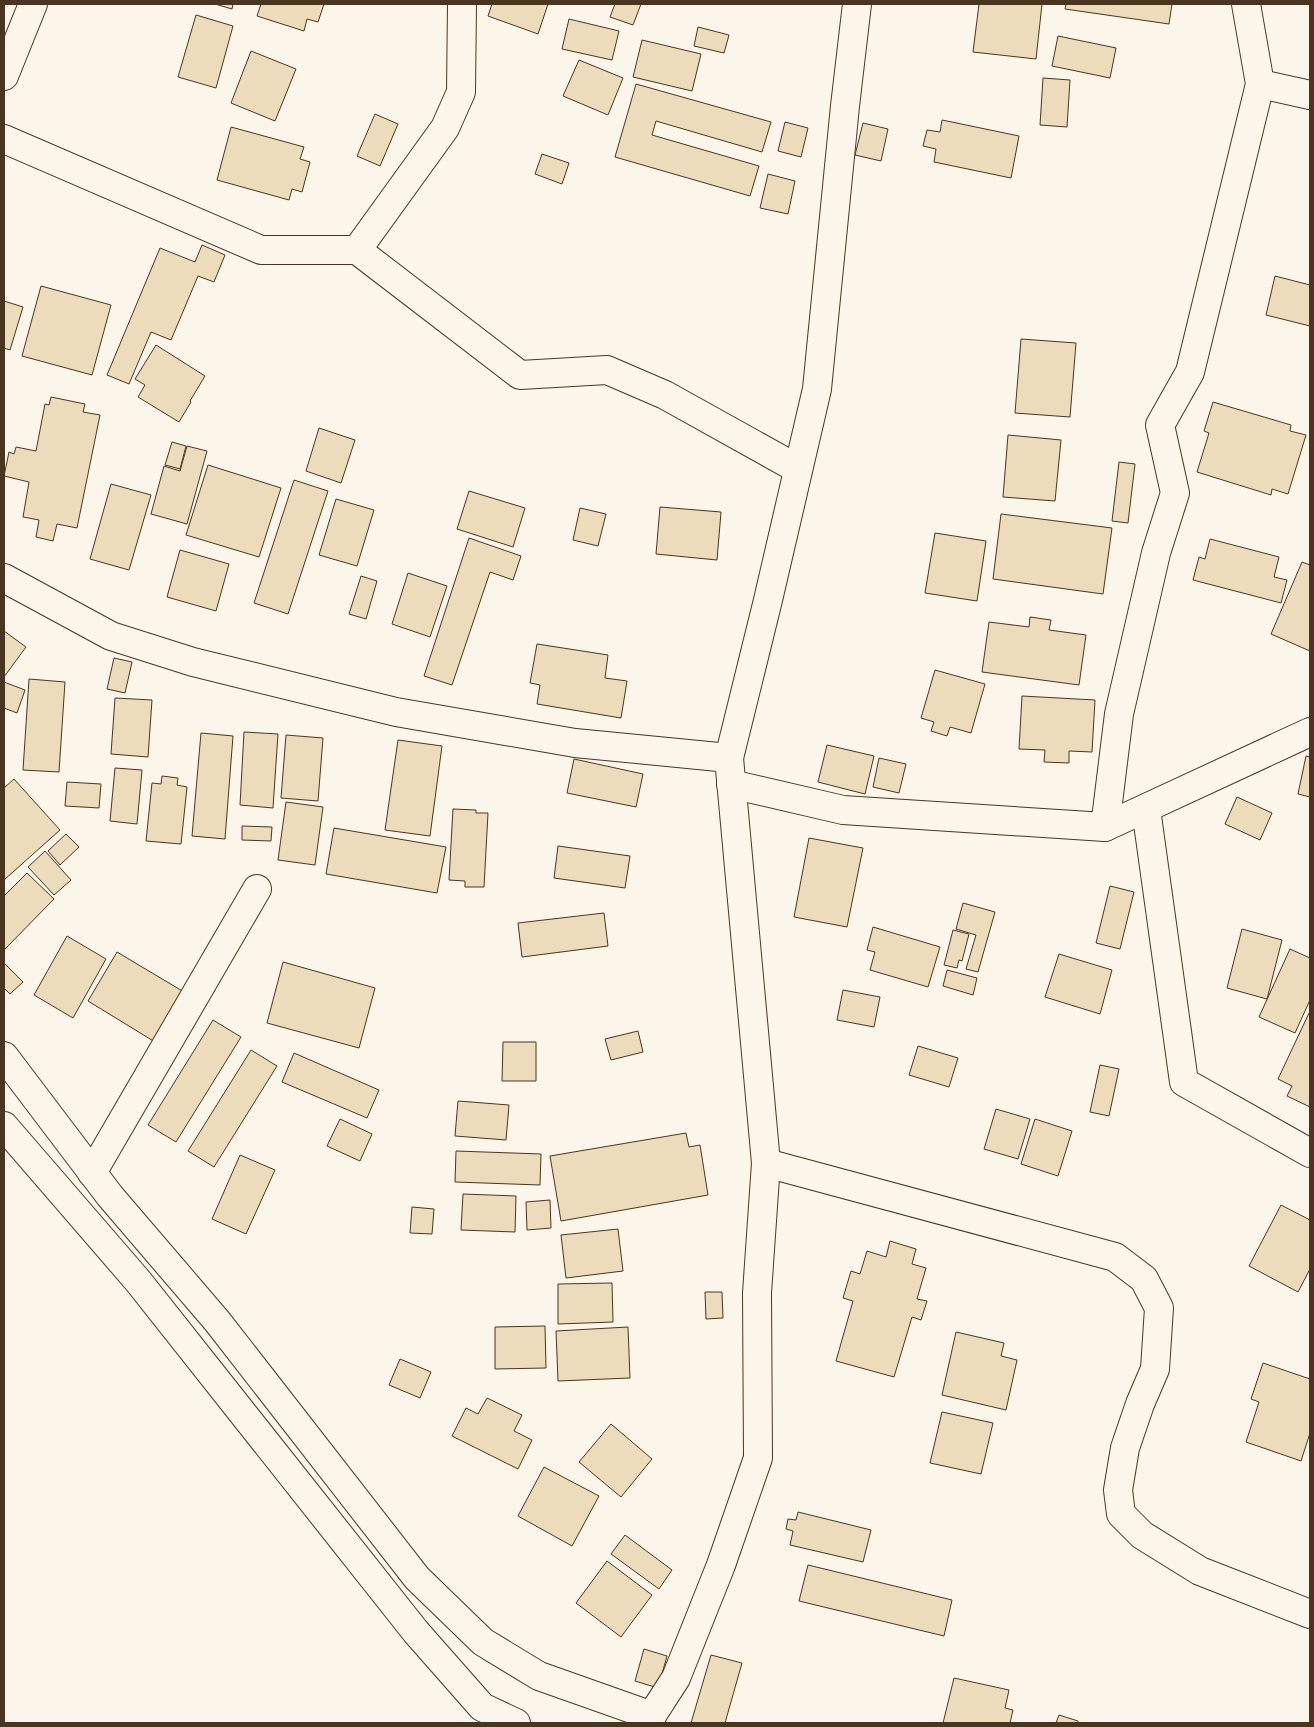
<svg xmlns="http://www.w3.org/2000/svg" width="1314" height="1727" font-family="'Noto Sans',sans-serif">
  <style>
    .building { fill: #ecdcbc; stroke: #4a3520 }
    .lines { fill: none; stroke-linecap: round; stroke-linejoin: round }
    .minor-casing { stroke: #4a3520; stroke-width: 30 }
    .minor { stroke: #fbf6e9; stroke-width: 28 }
  </style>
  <rect width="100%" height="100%" fill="#fbf6e9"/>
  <!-- building -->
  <g class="building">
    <polygon points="215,4 233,4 232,9"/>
    <polygon points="261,4 324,4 318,22 307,19 304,31 257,16"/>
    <polygon points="492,4 548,4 538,34 488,16"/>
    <polygon points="615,4 641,4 633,25 610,17"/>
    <polygon points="979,4 1042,4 1036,59 973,52"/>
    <polygon points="1066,4 1172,4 1169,24 1065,9"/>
    <polygon points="196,15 233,26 216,88 178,77"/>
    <polygon points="569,19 619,31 612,60 562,49"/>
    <polygon points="698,27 729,35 724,53 694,46"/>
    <polygon points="1058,36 1116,48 1110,78 1052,66"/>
    <polygon points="642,40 701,54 692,91 633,77"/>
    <polygon points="251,51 296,69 275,121 231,103"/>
    <polygon points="579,60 623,78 608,115 563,96"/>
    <polygon points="1043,78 1070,80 1067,127 1040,125"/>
    <polygon points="636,84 771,122 762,152 656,121 652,135 759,166 750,196 615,157"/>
    <polygon points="375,114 398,124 380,166 357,156"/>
    <polygon points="942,120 1019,136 1011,178 934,162 936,149 923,146 927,130 940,132"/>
    <polygon points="785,122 808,128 801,157 778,151"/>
    <polygon points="863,123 888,129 881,161 855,155"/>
    <polygon points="231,127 304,147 300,159 310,162 302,192 292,189 289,200 217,180"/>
    <polygon points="542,154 569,163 562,184 535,174"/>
    <polygon points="768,174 795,181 788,214 760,208"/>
    <polygon points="202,245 225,255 214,282 198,276 171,340 151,332 129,384 107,375 160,248 195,262"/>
    <polygon points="1275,276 1310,285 1310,326 1266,315"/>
    <polygon points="41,286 111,305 92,375 22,356"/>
    <polygon points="4,301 23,307 10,350 4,348"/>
    <polygon points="1021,339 1076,343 1070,417 1015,413"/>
    <polygon points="156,345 205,376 190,401 191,402 179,422 138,397 145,385 135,379"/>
    <polygon points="51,397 85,404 83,412 100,415 77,528 57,524 53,541 36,537 39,520 23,517 29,482 4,476 9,452 14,454 16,447 36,451 45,404 49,405"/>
    <polygon points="1213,402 1291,425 1290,431 1306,435 1288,494 1272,489 1271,495 1197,472 1209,433 1204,431"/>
    <polygon points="319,428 355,440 341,483 306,471"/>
    <polygon points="1008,435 1061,440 1055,501 1003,497"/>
    <polygon points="172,442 186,446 180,469 165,465"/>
    <polygon points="187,446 207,451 187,524 151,514 164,466 180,471"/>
    <polygon points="1119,462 1135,464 1128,523 1112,521"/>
    <polygon points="208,465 281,488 259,557 186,535"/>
    <polygon points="294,480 328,491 288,614 254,603"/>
    <polygon points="111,484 151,495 129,570 90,559"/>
    <polygon points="469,491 525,508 513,547 457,529"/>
    <polygon points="336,499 374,510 357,566 319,555"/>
    <polygon points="660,507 721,512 717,560 656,554"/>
    <polygon points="580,508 606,514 598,546 573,540"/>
    <polygon points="1001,514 1112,528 1103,594 993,579"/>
    <polygon points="935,533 986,541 977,601 925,593"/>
    <polygon points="469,538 521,556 513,580 490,572 452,685 424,676"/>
    <polygon points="1210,539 1279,557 1274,577 1287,580 1281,603 1193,580 1199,557 1205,559"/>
    <polygon points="180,550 229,564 216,611 167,597"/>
    <polygon points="1302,562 1310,565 1310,651 1271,634"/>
    <polygon points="408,573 447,586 430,637 392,624"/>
    <polygon points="361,576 377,581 366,619 349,614"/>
    <polygon points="1030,617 1051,620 1049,630 1086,635 1079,685 982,672 989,622 1029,627"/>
    <polygon points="4,631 26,647 4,677"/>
    <polygon points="537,644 608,655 605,678 627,681 621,718 537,704 540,685 530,683"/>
    <polygon points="114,658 132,662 125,693 107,689"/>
    <polygon points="935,670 985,684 971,733 950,727 947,736 931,731 934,722 921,718"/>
    <polygon points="29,679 65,682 59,772 23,770"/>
    <polygon points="4,682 25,690 17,713 4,708"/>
    <polygon points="1022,696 1095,700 1092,752 1069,751 1069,763 1044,762 1045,750 1019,749"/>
    <polygon points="115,698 152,700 148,757 111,754"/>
    <polygon points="244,732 278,734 273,808 240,805"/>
    <polygon points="201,733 233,736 225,839 192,836"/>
    <polygon points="286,735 323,738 318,801 281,798"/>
    <polygon points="398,740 442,746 430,836 385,830"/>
    <polygon points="827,745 874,756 865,794 818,782"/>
    <polygon points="1306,756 1310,757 1310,797 1298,794"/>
    <polygon points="879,758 906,764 899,793 873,787"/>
    <polygon points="574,759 643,774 636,807 567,793"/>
    <polygon points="115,768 142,770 137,824 110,821"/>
    <polygon points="162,776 178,778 177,785 187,787 181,844 146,841 152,783 161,784"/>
    <polygon points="14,779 60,830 4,880 4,788"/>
    <polygon points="67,782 101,784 99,808 65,806"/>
    <polygon points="1237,797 1272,813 1260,840 1225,824"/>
    <polygon points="286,802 323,807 315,865 278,860"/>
    <polygon points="453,809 476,810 476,813 488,813 484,887 465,887 465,881 449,880"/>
    <polygon points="242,826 272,827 271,841 242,840"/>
    <polygon points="334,828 446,847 437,893 326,874"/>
    <polygon points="66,834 79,847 60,865 48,851"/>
    <polygon points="809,838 863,848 847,927 794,917"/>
    <polygon points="558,846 630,856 625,888 554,878"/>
    <polygon points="45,851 71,880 54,895 28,867"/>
    <polygon points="27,873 54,899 4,950 4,896"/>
    <polygon points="1110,886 1134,892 1120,949 1096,943"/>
    <polygon points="963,903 995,912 978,972 966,969 976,935 956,929"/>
    <polygon points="604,913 608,946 522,957 518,923"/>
    <polygon points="873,927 940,947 928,987 870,970 875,952 867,950"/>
    <polygon points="1242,929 1282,940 1267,999 1227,988"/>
    <polygon points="953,930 969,934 962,961 959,960 957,968 944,965"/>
    <polygon points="67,936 106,959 73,1018 34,995"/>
    <polygon points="1290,949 1310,958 1310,1000 1295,1033 1259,1017"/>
    <polygon points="117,952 184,992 155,1042 88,1001"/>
    <polygon points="1059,954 1112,970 1100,1014 1045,997"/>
    <polygon points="283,962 375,988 359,1048 267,1023"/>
    <polygon points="4,963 23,982 10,994 4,988"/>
    <polygon points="947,970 977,978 973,995 943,986"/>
    <polygon points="843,990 880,997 874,1027 837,1020"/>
    <polygon points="1310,1011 1310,1107 1287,1096 1292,1086 1278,1079"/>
    <polygon points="213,1020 241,1037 176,1142 148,1125"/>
    <polygon points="638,1031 643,1052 611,1060 605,1039"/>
    <polygon points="503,1042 536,1042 536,1081 502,1081"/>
    <polygon points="918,1046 958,1058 949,1087 909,1075"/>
    <polygon points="251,1050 277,1066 214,1167 188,1151"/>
    <polygon points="294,1053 379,1090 367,1118 282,1082"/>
    <polygon points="1100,1065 1119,1069 1109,1116 1090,1112"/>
    <polygon points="458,1101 509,1105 506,1140 455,1136"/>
    <polygon points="996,1109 1030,1119 1018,1159 984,1149"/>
    <polygon points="340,1119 372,1134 360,1161 327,1146"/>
    <polygon points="1035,1119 1072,1131 1058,1176 1021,1164"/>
    <polygon points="686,1133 689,1147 700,1145 708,1195 561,1221 550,1156"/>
    <polygon points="456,1151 541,1154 540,1185 455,1182"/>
    <polygon points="240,1155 275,1170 246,1234 212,1219"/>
    <polygon points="463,1194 516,1196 515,1232 461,1230"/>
    <polygon points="550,1200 551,1228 527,1230 526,1202"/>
    <polygon points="1281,1205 1310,1220 1310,1269 1298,1292 1249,1266"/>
    <polygon points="412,1207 434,1209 432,1234 410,1233"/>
    <polygon points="618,1229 623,1271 566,1278 561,1235"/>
    <polygon points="890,1241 916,1249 912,1264 926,1268 917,1299 927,1301 921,1320 912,1317 894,1377 836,1361 853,1301 843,1298 851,1271 860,1274 867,1251 886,1257"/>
    <polygon points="612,1283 613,1322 558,1324 558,1284"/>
    <polygon points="705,1292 722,1292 723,1318 706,1319"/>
    <polygon points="545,1326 546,1368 495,1369 495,1327"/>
    <polygon points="628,1327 630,1378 558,1381 556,1331"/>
    <polygon points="956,1332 1004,1343 1001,1356 1017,1360 1006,1410 942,1395"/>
    <polygon points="400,1359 431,1372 420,1398 389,1385"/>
    <polygon points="1263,1363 1310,1379 1310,1433 1301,1461 1246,1442 1259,1402 1251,1399"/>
    <polygon points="487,1398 522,1415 514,1431 532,1440 518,1469 452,1436 466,1408 478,1414"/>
    <polygon points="942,1412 993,1423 981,1474 930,1463"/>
    <polygon points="611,1424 652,1459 621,1497 579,1462"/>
    <polygon points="544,1467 599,1496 572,1546 518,1516"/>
    <polygon points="798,1512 871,1530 863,1562 790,1545 793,1531 786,1529 788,1519 796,1520"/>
    <polygon points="625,1535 672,1570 659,1589 611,1554"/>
    <polygon points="607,1561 652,1595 621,1637 576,1603"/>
    <polygon points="808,1565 952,1600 944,1636 799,1601"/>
    <polygon points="644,1649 667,1656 658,1688 635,1681"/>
    <polygon points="711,1655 742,1663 725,1723 691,1723"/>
    <polygon points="954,1678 1009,1690 1005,1708 1013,1710 1010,1723 943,1723"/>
    <polygon points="1059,1715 1078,1721 1078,1723 1056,1723"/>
  </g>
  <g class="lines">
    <defs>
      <g id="minor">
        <polyline points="4,76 33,4"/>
        <polyline points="1260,84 1310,95"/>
        <polyline points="4,139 261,250 357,250 520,375 607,370 665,395 798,469"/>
        <polyline points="357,250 445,128 461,92 462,4"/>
        <polyline points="4,578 111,636 193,662 396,712 575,743 729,758 766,1163"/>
        <polyline points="729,758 768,600 817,389 845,106 857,4"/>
        <polyline points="731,784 843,810 1105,827 1119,714 1156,553 1175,493 1160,425 1190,372 1260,84 1246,4"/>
        <polyline points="1146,809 1184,1082 1310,1153"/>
        <polyline points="1105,827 1310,732"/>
        <polyline points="4,1056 110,1196 217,1321 417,1578 483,1642 539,1676 652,1716"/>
        <polyline points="4,1126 138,1281 416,1632 482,1707 516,1723"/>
        <polyline points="92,1173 257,889"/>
        <polyline points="647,1723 676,1678 721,1565 758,1458 757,1293 766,1163 1115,1257 1144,1279 1159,1308 1155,1369 1140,1404 1125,1448 1118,1490 1121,1514 1142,1535 1200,1571 1310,1614"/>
      </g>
    </defs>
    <!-- minor casing -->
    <use href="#minor" class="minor-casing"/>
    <!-- minor -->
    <use href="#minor" class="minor"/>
  </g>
  <!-- border -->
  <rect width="1314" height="1727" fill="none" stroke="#4a3520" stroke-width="10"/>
</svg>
